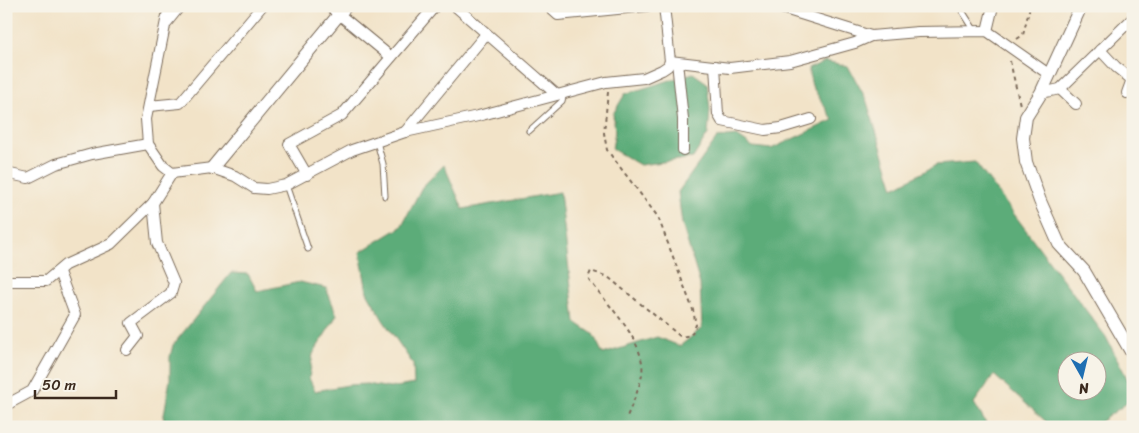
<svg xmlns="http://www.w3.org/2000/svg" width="1139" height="433" font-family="Sriracha,sans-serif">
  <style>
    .forest { fill: #5bac79; stroke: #4b6b4c; fill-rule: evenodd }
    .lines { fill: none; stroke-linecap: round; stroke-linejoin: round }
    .service-casing { stroke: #7b6b5a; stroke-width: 7 }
    .minor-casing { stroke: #7b6b5a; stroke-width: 12 }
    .tertiary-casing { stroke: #7b6b5a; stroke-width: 14 }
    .path { stroke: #7b6b5a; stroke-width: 2; stroke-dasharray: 4 4; stroke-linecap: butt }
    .service { stroke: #fff; stroke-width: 5 }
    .minor { stroke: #fff; stroke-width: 10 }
    .tertiary { stroke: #fff; stroke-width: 12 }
  </style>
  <rect width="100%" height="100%" fill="#f7f3e8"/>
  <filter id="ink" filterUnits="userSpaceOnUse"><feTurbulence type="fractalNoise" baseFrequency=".02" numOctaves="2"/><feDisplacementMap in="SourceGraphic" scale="10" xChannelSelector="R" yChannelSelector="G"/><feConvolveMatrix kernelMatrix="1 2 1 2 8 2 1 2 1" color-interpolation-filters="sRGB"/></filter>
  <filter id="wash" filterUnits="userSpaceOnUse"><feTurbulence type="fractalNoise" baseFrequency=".0096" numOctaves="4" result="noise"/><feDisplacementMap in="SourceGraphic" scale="20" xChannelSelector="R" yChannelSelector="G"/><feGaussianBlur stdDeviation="1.12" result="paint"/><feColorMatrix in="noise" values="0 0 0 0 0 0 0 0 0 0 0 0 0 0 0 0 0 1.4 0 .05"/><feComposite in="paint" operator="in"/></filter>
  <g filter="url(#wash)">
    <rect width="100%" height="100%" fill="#f2e3c8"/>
    <!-- forest -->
    <g class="forest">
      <path d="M825 61 848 66 866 99 894 188 936 165 975 162 1106 337 1130 384 1127 403 1093 427H1052L994 375 974 403 988 427H162L170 379V357L173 345 231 273 248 274 257 291 300 282 326 288 337 315 313 354 309 378 315 391 348 385 367 384 390 388 414 384 413 364 383 320 367 292 360 252 401 227 422 187 444 165 463 209 560 192 575 322 593 334 603 354 657 337 680 346 702 328 700 284 682 224 678 192 717 138 737 136 753 147 771 149 833 120 812 86 808 69ZM1066 360H1096V390H1066Z"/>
      <polygon points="693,73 707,83 710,110 708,134 693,158 640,165 612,149 615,131 613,114 625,94"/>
    </g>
  </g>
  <g filter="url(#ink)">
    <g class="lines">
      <defs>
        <g id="service">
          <polyline points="959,6 975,31"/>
          <polyline points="529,131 562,101 564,93"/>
          <polyline points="377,142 383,164 385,196"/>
          <polyline points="286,185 308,249"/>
        </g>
        <g id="minor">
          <polyline points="169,6 146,119 148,144 163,166 172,173 212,168 235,176 254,188 267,189 286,185 352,150 405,132 478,116 606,82 644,78 662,70 668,66 670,61 730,68 790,61 855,43 871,36 918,32 987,31 1050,75"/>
          <polyline points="329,6 391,57"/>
          <polyline points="455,6 556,94"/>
          <polyline points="548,6 558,15 647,6"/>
          <polyline points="664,6 670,61"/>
          <polyline points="775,6 871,36"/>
          <polyline points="167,22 180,6"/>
          <polyline points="987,31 993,6"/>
          <polyline points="1100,50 1116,67 1130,78 1131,82 1127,93"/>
          <polyline points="677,62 683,119 683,150"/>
          <polyline points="715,66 718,114 722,121 765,130 781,128 811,119"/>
          <polyline points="1060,89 1076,104"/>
          <polyline points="1041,93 1060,89 1133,18"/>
          <polyline points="149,106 180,103 262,6"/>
          <polyline points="405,132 486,34"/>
          <polyline points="6,173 28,178 56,164 92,154 148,144"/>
          <polyline points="307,175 289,144 342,115 435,6"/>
          <polyline points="6,281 46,281 65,265 111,244 153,203 172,173"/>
          <polyline points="127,350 138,336 131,323 171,293 174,283 157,243 153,203"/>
          <polyline points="6,405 32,391 75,315 59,272"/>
        </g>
        <g id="tertiary">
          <polyline points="1081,6 1041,93 1026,117 1023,138 1026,162 1040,201 1059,244 1084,271 1133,355"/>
          <polyline points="212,168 346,6"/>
        </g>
      </defs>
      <!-- service casing -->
      <use href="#service" class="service-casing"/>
      <!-- minor casing -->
      <use href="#minor" class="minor-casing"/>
      <!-- tertiary casing -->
      <use href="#tertiary" class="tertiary-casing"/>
      <!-- path -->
      <g class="path">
        <polyline points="1017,39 1023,35 1030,6"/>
        <polyline points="1010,61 1020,105"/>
        <path d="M608 92 604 133 607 150 658 217 693 310 696 325 691 335 681 337 608 277 591 271 588 278C606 304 647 341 642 375 639 390 632 404 626 419"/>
      </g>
      <!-- service -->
      <use href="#service" class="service"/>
      <!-- minor -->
      <use href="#minor" class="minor"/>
      <!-- tertiary -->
      <use href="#tertiary" class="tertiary"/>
    </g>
  </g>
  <!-- margin -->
  <rect width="1139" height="433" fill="none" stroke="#f7f3e8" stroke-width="25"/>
  <!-- north arrow -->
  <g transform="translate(1082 376) rotate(172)"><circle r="24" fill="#f7f3e8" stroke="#aca397"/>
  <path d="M0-4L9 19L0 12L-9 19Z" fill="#1f6fb2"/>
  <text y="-8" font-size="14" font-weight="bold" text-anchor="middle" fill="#3b2a1e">N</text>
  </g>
  <!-- scale -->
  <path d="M35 390v8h81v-8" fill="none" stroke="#3b2a1e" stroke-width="2.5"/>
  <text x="42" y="390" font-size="15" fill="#3b2a1e" stroke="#f7f3e8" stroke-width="4" paint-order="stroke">50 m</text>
</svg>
